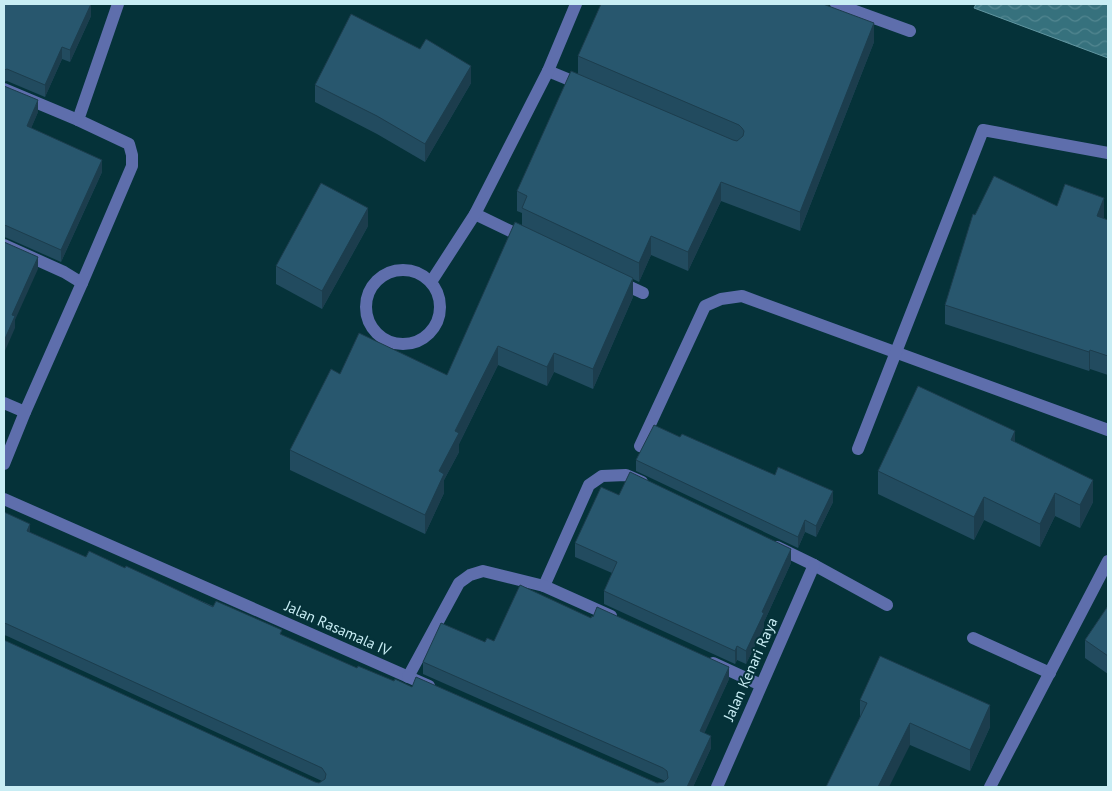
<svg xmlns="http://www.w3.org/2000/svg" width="1112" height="791" font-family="'PT Sans',sans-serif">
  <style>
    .water { fill: url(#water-waves); stroke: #6296a1 }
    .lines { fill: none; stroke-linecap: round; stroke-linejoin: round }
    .minor { stroke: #5e6eac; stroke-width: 12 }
    .wall { fill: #224b5f }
    .shaded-wall { fill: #1c3d4d }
    .building { fill: #28576e; stroke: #1c3d4d }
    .labels { text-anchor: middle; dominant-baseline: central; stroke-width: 4; stroke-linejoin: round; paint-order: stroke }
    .street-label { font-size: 15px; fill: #c8edf4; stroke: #053239 }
  </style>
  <defs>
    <pattern id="water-waves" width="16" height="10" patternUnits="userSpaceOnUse" patternTransform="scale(1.25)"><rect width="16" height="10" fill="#36717d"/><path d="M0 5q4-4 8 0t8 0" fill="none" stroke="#528690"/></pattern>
  </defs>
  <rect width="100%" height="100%" fill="#053239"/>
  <!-- water -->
  <polygon class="water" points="976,4 1108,4 1108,58 974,8"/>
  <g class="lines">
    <!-- minor -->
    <g class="minor">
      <polyline points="836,4 910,31"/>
      <polyline points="548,71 582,85"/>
      <polyline points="4,89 78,120"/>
      <polyline points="475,214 525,238"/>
      <polyline points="4,245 64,272 82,283"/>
      <circle cx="403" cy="307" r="37"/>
      <polyline points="617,281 643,293"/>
      <polyline points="431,282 475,214 548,71 576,4"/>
      <polyline points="4,403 25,412"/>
      <polyline points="640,446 705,306 721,299 742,296 1108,430"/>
      <polyline points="858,449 983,130 1108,153"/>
      <polyline points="4,464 25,412 82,283 132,166 132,155 129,144 78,120 118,4"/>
      <polyline points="4,499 429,686"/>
      <polyline points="777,547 814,565 887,605"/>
      <polyline points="544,586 589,485 602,476 626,475 642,482"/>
      <polyline points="973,638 1050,673"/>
      <polyline points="713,663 761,685"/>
      <polyline points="408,677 459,583 470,575 483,571 544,586 611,616"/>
      <polyline points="717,787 814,565"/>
      <polyline points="990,787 1108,561"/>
    </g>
  </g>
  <!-- wall -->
  <g class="wall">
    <polygon points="4,4 91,4 91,16 70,62 62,59 45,97 7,81 4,82"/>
    <polygon points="874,42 800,231 721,201 688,271 651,255 639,282 633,279 633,297 593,389 554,372 547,386 498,365 459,444 459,452 444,480 444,493 425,534 290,470 290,450 340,374 447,375 522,225 522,213 517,211 517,191 578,74 578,56"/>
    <polygon points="471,83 425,162 377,134 315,102 315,85"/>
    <polygon points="4,86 38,112 31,128 102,172 61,262 7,238 4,237"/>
    <polygon points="1057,206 1104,217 1103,218 1108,220 1108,375 1090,369 1089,371 945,324 945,305"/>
    <polygon points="368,226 322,309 276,284 276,266"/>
    <polygon points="1015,442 1093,502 1080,528 1055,516 1040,547 984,520 974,540 878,494 878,471"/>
    <polygon points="636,460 833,502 816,537 805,532 798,548 636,471"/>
    <polygon points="619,495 791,563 764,622 764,627 746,664 737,660 735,664 604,604 604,591 612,573 575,557 575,543"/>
    <polygon points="4,512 30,533 86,557 125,568 357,668 412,687 657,783 664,782 665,781 663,780 423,674 423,662 485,642 494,641 591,618 729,679 704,733 711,748 693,787 4,787 315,782 319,783 322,781 7,636 4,635"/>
    <polygon points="1108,606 1108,674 1085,658 1085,640"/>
    <polygon points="860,700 990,727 970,771 910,745 860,716"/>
  </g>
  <!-- shaded-wall -->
  <g class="shaded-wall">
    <polygon points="86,4 91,4 91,16 70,62 70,50"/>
    <polygon points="874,23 874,42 800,231 800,212"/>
    <polygon points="62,47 62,59 45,97 45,85"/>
    <polygon points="471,66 471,83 425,162 425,144"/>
    <polygon points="38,100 38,112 27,138 27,126"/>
    <polygon points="102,160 102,172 61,262 61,250"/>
    <polygon points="721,182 721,201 688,271 688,252"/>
    <polygon points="1104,198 1104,217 1097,235 1097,216"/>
    <polygon points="368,208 368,226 322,309 322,291"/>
    <polygon points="651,236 651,255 639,282 639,263"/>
    <polygon points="38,257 38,269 15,320 15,328 4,353 4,341 12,315"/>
    <polygon points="633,278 633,297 593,389 593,369"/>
    <polygon points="498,346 498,365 459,444 459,452 444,480 444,493 425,534 425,515 439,471 455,431"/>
    <polygon points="1090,350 1090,369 1089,371 1089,352"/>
    <polygon points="554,353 554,372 547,386 547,367"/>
    <polygon points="1015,431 1015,454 1011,440"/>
    <polygon points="1093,480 1093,502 1080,528 1080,505"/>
    <polygon points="833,491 833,502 816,537 816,526"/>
    <polygon points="1055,493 1055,516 1040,547 1040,524"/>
    <polygon points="984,497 984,520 974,540 974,517"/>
    <polygon points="805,520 805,532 798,548 798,537"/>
    <polygon points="30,524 30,536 27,531"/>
    <polygon points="791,549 791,563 764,622 764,627 746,664 746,651 762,612"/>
    <polygon points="737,646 737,660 735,664 735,651"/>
    <polygon points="729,667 729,679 700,743 700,731"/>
    <polygon points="990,705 990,727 970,771 970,750"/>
    <polygon points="910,723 910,745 889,787 878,787"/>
    <polygon points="711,736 711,748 693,787 687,787"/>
  </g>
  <!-- building -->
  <g class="building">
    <polygon points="4,4 91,4 70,50 62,47 45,85 7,69 4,70"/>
    <polygon points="601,4 823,4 874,23 800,212 721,182 688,252 651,236 639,263 522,208 527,196 517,191 571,71 733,140 737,141 743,136 744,131 742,128 739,125 578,56"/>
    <polygon points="351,14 420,49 426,39 471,66 425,144 377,116 315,85"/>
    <polygon points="4,86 38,100 27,126 102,160 61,250 7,226 4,225"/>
    <polygon points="994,176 1057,206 1065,184 1104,198 1097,216 1108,220 1108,356 1090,350 1089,352 945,305 973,214 975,215"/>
    <polygon points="321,183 368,208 322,291 276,266"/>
    <polygon points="515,222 633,278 593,369 554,353 547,367 498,346 455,431 459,433 439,471 444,474 425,515 290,450 331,369 340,374 359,333 447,375"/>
    <polygon points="4,242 38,257 12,315 15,316 4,341"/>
    <polygon points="918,386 1015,431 1011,440 1093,480 1080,505 1055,493 1040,524 984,497 974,517 878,471"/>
    <polygon points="654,425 680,437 682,434 775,475 778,467 833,491 816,526 805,520 798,537 636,460"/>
    <polygon points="630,472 791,549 762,612 764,613 746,651 737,646 735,651 604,591 617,562 575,543 601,487 619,495"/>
    <polygon points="4,512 30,524 27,531 86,557 89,551 125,568 126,566 152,578 213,607 216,601 282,630 280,634 357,668 358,666 394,681 395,679 412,687 416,677 657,783 664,782 668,778 667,771 663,768 423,662 441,623 485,642 487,638 494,641 520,585 591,618 592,616 593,617 597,607 729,667 700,731 711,736 687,787 4,787 4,640 315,782 319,783 325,779 326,774 322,768 7,624 4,623"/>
    <polygon points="1108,606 1108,656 1085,640"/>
    <polygon points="880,656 990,705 970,750 910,723 878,787 826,787 867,703 860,700"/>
  </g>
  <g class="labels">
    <!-- street labels -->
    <g class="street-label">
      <text transform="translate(338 628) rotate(24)">Jalan Rasamala IV</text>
      <text transform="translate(750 669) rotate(-66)">Jalan Kenari Raya</text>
    </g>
  </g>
  <!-- border -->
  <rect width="1112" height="791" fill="none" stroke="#c8edf4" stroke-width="10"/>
</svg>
